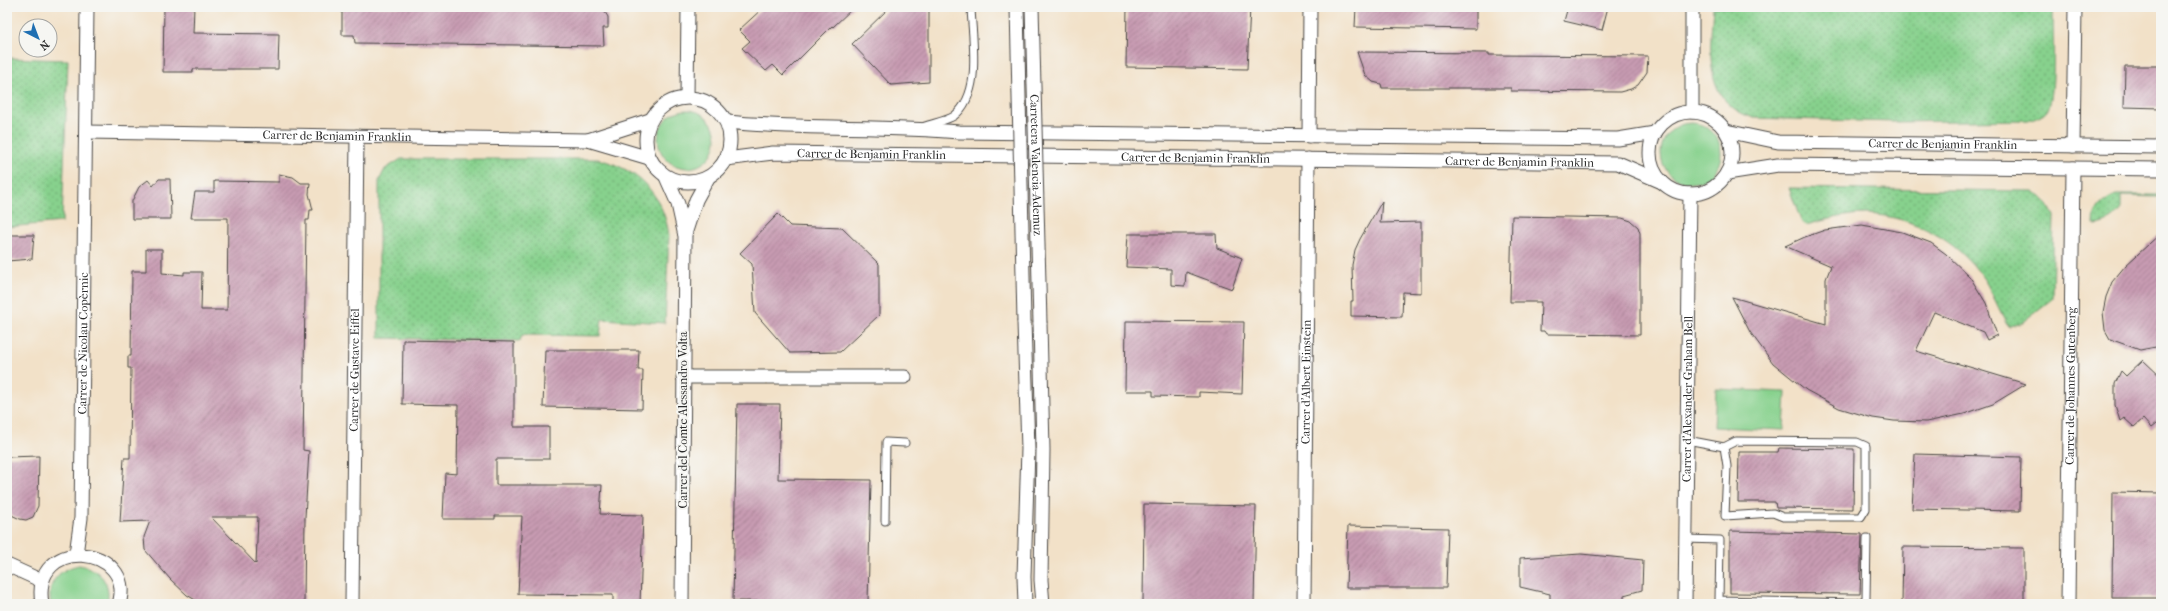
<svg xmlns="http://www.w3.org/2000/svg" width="2168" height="611" font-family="'IM FELL French Canon',serif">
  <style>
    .grass { fill: url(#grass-dots); stroke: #597e5c }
    .garden { fill: #87d18d; stroke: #597e5c }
    .building { fill: url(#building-hatch); fill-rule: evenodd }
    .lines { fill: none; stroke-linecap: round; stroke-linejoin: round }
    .lane-casing { stroke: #494643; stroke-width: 9 }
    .street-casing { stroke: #494643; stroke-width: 15 }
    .lane { stroke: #fff; stroke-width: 7 }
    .street { stroke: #fff; stroke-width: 13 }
    .street-bridge-casing { stroke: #494643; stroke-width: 15; stroke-linecap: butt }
    .street-bridge { stroke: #fff; stroke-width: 13 }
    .labels { text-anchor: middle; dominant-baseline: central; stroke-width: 4; stroke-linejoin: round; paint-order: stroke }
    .street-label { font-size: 12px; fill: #2b2b2b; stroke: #f6f6f2 }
  </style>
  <defs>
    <pattern id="grass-dots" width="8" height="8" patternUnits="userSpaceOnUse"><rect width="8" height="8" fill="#87d18d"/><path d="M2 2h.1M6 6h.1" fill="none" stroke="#6faa73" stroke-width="1.8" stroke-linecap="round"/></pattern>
    <pattern id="building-hatch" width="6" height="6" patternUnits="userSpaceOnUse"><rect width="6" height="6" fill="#c89bb2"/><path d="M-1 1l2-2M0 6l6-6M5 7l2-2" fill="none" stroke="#a37f91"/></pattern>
  </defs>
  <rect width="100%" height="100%" fill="#f6f6f2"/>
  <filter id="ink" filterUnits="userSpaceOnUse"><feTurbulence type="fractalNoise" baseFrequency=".025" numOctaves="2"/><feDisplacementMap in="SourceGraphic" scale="8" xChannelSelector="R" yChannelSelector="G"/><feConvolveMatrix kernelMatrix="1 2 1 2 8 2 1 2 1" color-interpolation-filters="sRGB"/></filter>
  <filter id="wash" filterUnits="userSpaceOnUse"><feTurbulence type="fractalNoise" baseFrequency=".012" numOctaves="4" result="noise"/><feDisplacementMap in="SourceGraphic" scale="16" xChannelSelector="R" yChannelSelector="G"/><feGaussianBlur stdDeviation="0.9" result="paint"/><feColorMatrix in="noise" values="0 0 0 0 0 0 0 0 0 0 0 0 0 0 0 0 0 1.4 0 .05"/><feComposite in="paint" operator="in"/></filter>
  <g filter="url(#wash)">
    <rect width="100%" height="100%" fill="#f2e1c8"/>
    <!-- grass -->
    <g class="grass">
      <path d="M1713 7H2053C2053 28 2056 93 2048 109 2045 115 2037 118 2031 120L1894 122 1754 118C1702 103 1710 50 1713 7Z"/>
      <polygon points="7,58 68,60 62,222 7,227"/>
      <path d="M401 159H598C638 169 663 194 669 235L665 323 602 319 600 336 522 335 520 341 379 338V181L385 169Z"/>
      <path d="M1789 188 2033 191 2046 201 2054 216 2052 299 2020 324 2009 326C2004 322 1990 287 1983 278 1958 240 1912 216 1866 214 1846 214 1825 220 1806 225L1801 221Z"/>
      <path d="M2116 195H2161V197L2121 196V209C2113 219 2107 224 2094 225 2094 208 2102 201 2116 195Z"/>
    </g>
    <!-- garden -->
    <g class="garden">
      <circle cx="687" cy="139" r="29"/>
      <circle cx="1691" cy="153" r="30"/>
      <polygon points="1716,389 1786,392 1784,430 1714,427"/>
      <path d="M79 565C99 568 112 583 107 604H51C46 583 59 569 79 565Z"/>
    </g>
    <g id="blocks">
      <!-- building -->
      <g class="building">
        <polygon points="164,7 194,7 193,33 279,34 278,69 193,69 193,72 163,72"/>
        <polygon points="342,7 602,7 608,17 608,28 603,28 604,46 355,43 354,35 342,35"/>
        <polygon points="764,7 854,7 833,27 832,26 783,75 773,65 766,71 742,48 750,41 739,30"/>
        <polygon points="890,7 929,7 929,82 891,85 852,44"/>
        <polygon points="1127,7 1250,7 1247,69 1126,67"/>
        <polygon points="1356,7 1476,7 1476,29 1355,27"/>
        <polygon points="1568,7 1608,7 1602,30 1564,21"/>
        <polygon points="1357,52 1489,53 1489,55 1648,56 1647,72 1638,85 1631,89 1620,92 1511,91 1511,88 1382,88 1381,84 1373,82 1365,75"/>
        <polygon points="2125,66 2161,66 2161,108 2124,107"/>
        <path d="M279 174 293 177 301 183H310L309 194 313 210H310L309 220H306L303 450 309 451 305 517 304 604H202L187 595 170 579 145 550 144 537 150 521 120 522 124 458H130L131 368H128V356H131L132 271H146V249H162V273L184 275V272H202L201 310H227L228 218H191L195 192H214V181L279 182ZM211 517H258L256 564Z"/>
        <polygon points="159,179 170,179 171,219 132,219 132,201 139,187 148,180 153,186"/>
        <polygon points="1382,201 1380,223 1421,222 1421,293 1403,292 1402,317 1351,316 1351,301 1353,301 1352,265 1355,250 1360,239"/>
        <polygon points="778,214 790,226 842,228 879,264 879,315 840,352 790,353 755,313 752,264 740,253"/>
        <polygon points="1512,216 1622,218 1631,221 1638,227 1640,233 1640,335 1546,334 1544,331 1540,331 1541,302 1510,302"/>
        <polygon points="1862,225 1902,232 1931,243 1946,254 1970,277 1986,303 1997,335 1987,340 1983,332 1934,312 1916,351 2026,384 1993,404 1964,414 1926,422 1894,421 1873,418 1839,408 1806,390 1773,363 1750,332 1732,297 1826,324 1826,279 1831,266 1785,246 1805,237 1825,230"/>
        <polygon points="2161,233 2161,346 2140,350 2110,339 2105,330 2103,312 2106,297 2112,282 2125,266"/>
        <polygon points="1128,234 1216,234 1217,248 1242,258 1232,289 1186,272 1185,286 1171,285 1171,269 1126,267"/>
        <polygon points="7,235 34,235 32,259 7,261"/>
        <polygon points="1126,321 1244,322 1242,394 1199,392 1199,397 1153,396 1153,391 1125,391"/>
        <polygon points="403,340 514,342 514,427 549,427 549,459 496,459 496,485 602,485 600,514 643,515 640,604 613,604 613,595 518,594 522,516 495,516 495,519 443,519 445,473 457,474 458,405 402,404"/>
        <polygon points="545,350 639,350 638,370 643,370 642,409 543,407"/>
        <polygon points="2143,360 2161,377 2161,420 2151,428 2143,419 2134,427 2124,418 2120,421 2115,405 2115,384 2121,371 2126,376"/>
        <polygon points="737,404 780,404 778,479 871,480 868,602 733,601"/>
        <polygon points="1779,448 1854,449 1853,509 1776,508 1775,502 1738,502 1739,452 1778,452"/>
        <polygon points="1915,454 2021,457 2020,511 1912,509"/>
        <polygon points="39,456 38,506 33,517 26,520 20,519 7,513 7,457"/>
        <polygon points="2113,492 2161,493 2161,598 2112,598"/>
        <polygon points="1144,504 1256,506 1254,604 1143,604"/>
        <polygon points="1348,526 1448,528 1446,588 1346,588"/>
        <polygon points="1730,531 1862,534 1860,594 1730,593"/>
        <polygon points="1903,547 2024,548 2024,604 1902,604"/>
        <polygon points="1581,554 1643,560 1642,590 1624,595 1624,604 1550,604 1550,594 1520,587 1520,558"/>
      </g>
    </g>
  </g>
  <g filter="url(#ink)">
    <use href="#blocks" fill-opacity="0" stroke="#494643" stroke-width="1"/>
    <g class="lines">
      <defs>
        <g id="lane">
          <path d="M925 126C933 123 946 121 954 116 983 93 972 40 971 7"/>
          <polyline points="1687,440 1724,447 1727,466 1725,516 1773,513 1783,517 1861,517 1866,509 1866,446 1857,442 1736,441 1724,447"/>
          <polyline points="885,521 886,442 905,443"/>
          <polyline points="1685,539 1720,540 1719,600 1859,603 1866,599 1867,538"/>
        </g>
        <g id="street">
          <polyline points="687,97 688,7"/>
          <circle cx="688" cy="140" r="42"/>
          <polyline points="1692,112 1692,7"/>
          <circle cx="1691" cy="153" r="41"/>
          <path d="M727 122C804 130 882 125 959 132L1618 139 1655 133"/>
          <path id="s1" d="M1726 131 1778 142 2161 147"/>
          <path id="s2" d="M86 132 588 140 649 158"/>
          <polyline points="1309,136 1310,7"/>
          <polyline points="588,140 650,120"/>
          <polyline points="2073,146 2075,7"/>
          <path id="s3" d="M726 159 773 153 1618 163 1662 182"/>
          <polyline points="1727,173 1778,165 2161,169"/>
          <polyline points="666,177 678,204 685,236 682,604"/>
          <polyline points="685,234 696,200 708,178"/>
          <polyline points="1024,322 1028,449 1024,577 1025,604"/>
          <polyline points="1040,323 1043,450 1041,580 1043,604"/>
          <polyline points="683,377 905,377"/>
          <path id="s4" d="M76 554 81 518 87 7"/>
          <polyline points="7,565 42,581"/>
          <path d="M42 604C30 533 137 545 119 604"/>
          <path id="s5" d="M352 604 357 136"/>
          <path id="s6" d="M1304 604 1308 159"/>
          <path id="s7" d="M1685 604 1690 194"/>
          <path id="s8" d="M2068 604 2073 168"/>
        </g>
      </defs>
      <!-- lane casing -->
      <use href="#lane" class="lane-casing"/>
      <!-- street casing -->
      <use href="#street" class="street-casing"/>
      <!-- lane -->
      <use href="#lane" class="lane"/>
      <!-- street -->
      <use href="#street" class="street"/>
      <defs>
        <g id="street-bridge">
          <polyline points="1017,7 1024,322"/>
          <path id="s9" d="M1032 7 1040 323"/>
        </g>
      </defs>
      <!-- street-bridge casing -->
      <use href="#street-bridge" class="street-bridge-casing"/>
      <!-- street-bridge -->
      <use href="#street-bridge" class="street-bridge"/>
    </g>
  </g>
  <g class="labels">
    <!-- street labels -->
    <g class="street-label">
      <text stroke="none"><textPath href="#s2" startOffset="251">Carrer de Benjamin Franklin</textPath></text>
      <text stroke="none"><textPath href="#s1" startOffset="218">Carrer de Benjamin Franklin</textPath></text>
      <text stroke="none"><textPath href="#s3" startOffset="146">Carrer de Benjamin Franklin</textPath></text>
      <text stroke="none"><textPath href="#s3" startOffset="470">Carrer de Benjamin Franklin</textPath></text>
      <text stroke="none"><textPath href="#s3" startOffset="794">Carrer de Benjamin Franklin</textPath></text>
      <text stroke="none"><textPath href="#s9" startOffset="158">Carretera Valencia-Ademuz</textPath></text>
      <text stroke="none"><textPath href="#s4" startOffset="211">Carrer de Nicolau Copèrnic</textPath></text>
      <text stroke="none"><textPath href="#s5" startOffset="234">Carrer de Gustave Eiffel</textPath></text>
      <text stroke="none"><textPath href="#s6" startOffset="222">Carrer d'Albert Einstein</textPath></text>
      <text stroke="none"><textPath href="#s8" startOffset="218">Carrer de Johannes Gutenberg</textPath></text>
      <text stroke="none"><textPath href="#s7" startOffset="205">Carrer d'Alexander Graham Bell</textPath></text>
      <text transform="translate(683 420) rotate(-90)">Carrer del Comte Alessandro Volta</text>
    </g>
  </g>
  <!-- margin -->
  <rect width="2168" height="611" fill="none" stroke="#f6f6f2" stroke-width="24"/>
  <!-- north arrow -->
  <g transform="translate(38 38) rotate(138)"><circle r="19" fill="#f6f6f2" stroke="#a5a5a2"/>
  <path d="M0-3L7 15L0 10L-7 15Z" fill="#1f6fb2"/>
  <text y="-6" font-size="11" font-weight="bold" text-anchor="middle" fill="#2b2b2b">N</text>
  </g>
</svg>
